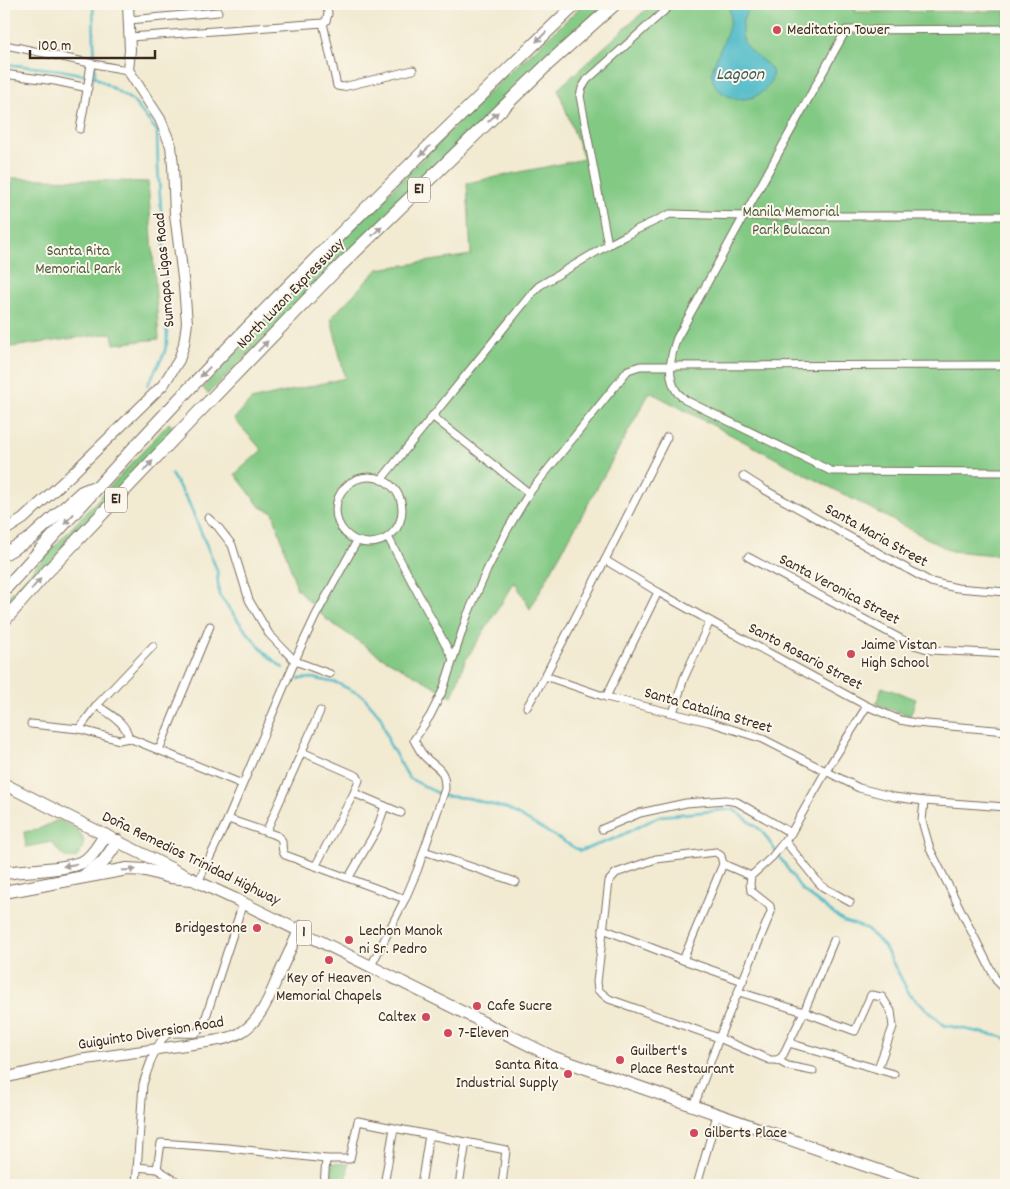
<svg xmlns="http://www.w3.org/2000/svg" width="1010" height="1189" font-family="Dekko,sans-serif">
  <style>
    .green { fill: #82c984; stroke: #5e7a51 }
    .water { fill: #4dbac8; stroke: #447273 }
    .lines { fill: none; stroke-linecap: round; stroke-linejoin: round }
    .stream { stroke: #4dbac8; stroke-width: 2.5 }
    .minor-casing { stroke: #7b6d5d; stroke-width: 9 }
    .secondary-casing { stroke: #7b6d5d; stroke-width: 12 }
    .primary-casing { stroke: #7b6d5d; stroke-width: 12 }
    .trunk-casing { stroke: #7b6d5d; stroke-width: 13 }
    .motorway-casing { stroke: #7b6d5d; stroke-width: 14 }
    .minor { stroke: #fff; stroke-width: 7 }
    .secondary { stroke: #fff; stroke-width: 10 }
    .primary { stroke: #fff; stroke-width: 10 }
    .trunk { stroke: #fff; stroke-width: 11 }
    .motorway { stroke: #fff; stroke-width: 12 }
    .oneway { fill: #a79f9a }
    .poi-dot { fill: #d1495b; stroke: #fbf7ec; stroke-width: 2 }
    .labels { text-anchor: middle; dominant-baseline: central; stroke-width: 4; stroke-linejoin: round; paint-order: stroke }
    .shield { fill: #fbf7ec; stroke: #75685c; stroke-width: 1 }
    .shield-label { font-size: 15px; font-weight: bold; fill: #3b2a1e }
    .poi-label { font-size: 16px; fill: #3b2a1e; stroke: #fbf7ec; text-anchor: start }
    .park-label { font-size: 16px; fill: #505a3d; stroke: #fbf7ec }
    .street-label { font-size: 16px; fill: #3b2a1e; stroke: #fbf7ec }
    .water-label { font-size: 18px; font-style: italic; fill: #415c5a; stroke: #fbf7ec }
  </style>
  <rect width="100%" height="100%" fill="#fbf7ec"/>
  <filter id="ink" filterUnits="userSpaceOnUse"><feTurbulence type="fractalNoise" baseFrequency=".02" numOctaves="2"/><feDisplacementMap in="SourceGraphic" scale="10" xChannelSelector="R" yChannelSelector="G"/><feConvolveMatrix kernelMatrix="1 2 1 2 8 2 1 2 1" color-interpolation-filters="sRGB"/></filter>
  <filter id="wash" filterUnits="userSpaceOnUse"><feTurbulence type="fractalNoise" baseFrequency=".0096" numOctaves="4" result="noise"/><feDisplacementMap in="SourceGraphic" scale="20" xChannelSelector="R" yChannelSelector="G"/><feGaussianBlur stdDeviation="1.12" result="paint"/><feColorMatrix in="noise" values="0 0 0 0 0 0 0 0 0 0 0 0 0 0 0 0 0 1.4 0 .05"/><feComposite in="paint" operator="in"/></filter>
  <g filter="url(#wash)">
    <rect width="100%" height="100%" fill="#f2ead1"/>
    <!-- green -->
    <g class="green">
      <polygon points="584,4 605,4 533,72 208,394 203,388 370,212 489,92"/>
      <polygon points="652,4 858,4 855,12 1006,11 1006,556 951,551 650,392 530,609 515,582 465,661 452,696 380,656 326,619 297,589 273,512 260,507 235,474 262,450 234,419 251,400 345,378 331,318 378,269 471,255 467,183 584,159 558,89"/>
      <polygon points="12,178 148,182 159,339 114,344 112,333 4,348 4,199 11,197"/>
      <polygon points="169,423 176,430 4,614 4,601"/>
      <polygon points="882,687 916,699 910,716 876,704"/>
      <path d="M58 820C76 828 94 836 76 858 63 861 59 851 52 842L26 847 24 832 37 830Z"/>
      <polygon points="332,1163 348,1164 347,1185 331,1185"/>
    </g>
    <!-- water -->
    <path class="water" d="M728 4H758C749 7 746 12 743 21 737 49 756 53 771 68 774 75 772 80 768 86 754 104 728 103 715 85 701 65 740 33 728 4Z"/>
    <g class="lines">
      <!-- stream -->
      <g class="stream">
        <polyline points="93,4 95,77"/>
        <polyline points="4,64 60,70 95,77 133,101 157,131 158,167 166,280 167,342 164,354 147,386"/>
        <polyline points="171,474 188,501 217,570 219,595 243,627 266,654 283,668"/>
        <polyline points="299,679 312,678 337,683 363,696 381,717 389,743 409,778 443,796 468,798 508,809 580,851 616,838 660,816 733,809 762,831 802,890 843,921 865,928 884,946 909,993 944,1025 1003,1037 1006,1039"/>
      </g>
    </g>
  </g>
  <g filter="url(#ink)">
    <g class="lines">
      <defs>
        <g id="minor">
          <polyline points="129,20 218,12"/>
          <polyline points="323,23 337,86 343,87 413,70"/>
          <path d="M1006 29 846 30 677 338C671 354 666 376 677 392 679 395 683 397 685 400L831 471 1006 472"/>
          <polyline points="130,37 323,23 326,21 328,14 327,4"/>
          <path d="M4 45C45 52 86 64 128 70"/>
          <polyline points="4,74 55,81 88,88"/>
          <polyline points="80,129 87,90 91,64"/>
          <polyline points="608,245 580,96 582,88 587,80 672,4"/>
          <polyline points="432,416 529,493"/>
          <polyline points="743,476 765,490 931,582 957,588 1006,592"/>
          <circle cx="369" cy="510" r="33"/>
          <polyline points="381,480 533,292 539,286 608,245 636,230 670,214 743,216 1006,216"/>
          <polyline points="208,518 218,527 232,545 249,600 269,634 295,661 330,674"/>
          <polyline points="388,537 453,659"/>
          <polyline points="748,557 901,639 914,645 931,650 1006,654"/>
          <polyline points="605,560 658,592 710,621 867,706 900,720 916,723 1006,731"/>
          <polyline points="545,676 606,697 709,722 763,739 859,788 894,797 924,801 1006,807"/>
          <polyline points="606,697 658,592"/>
          <path d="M97 705C110 715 125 721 129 738"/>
          <polyline points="527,707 545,676 605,560 667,437"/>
          <polyline points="673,713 684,678 710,621"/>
          <polyline points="31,724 79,729 119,740 129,738 242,784"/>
          <polyline points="79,729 97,705 153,646"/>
          <polyline points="159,750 210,626"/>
          <polyline points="302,752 357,776 359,780 354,793 316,865"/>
          <polyline points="354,793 401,813"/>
          <polyline points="924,801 922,821 930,849 996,980 1006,990"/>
          <path d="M228 819 278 836C286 841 279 849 285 855L405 899"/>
          <polyline points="602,829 640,813 686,803 726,800 737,802 791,833"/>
          <polyline points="266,832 320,711"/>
          <polyline points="785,841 818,882 823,887 850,902"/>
          <polyline points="424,851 516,882"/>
          <polyline points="723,864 751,876"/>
          <polyline points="349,877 377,829 385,806"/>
          <polyline points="198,882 228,819 300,649 316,615 357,541"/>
          <polyline points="603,929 683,960 743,981"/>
          <polyline points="683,960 723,864 721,856 716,852 656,859 616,873 609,881 597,982 598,990 609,999 719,1038 770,1060 777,1060 782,1057 804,1012 834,940"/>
          <path d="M371 966 405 899 417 871 445 789C445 768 438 770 425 757 420 752 417 745 414 740L430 716 443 690 467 616 487 570 506 532 529 493 628 370 640 366 1006 365"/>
          <polyline points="739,992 804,1012 855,1031 871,995 882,997 891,1011 893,1027 878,1068"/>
          <polyline points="789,1043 894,1074"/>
          <polyline points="777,1060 788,1066 813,1071"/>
          <polyline points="694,1106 719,1038 771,912 770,906 751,891 750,884 751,876 772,857 791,833 826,771 867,706"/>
          <polyline points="137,1167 157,1169 181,1184 191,1185"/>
          <polyline points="157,1169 161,1143 228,1148 326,1159 350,1159 358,1121 506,1150 502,1185"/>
          <path d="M136 1185 143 1084C147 1072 157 1039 168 1034 174 1032 189 1034 196 1033L203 1026 243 903"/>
          <polyline points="324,1185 326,1159"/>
          <polyline points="384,1185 394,1128"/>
          <polyline points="421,1185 429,1135"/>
          <polyline points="459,1185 466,1142"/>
          <polyline points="697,1185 717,1115"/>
        </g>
        <polyline id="secondary" points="4,531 23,519 73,473 163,385 179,360 184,344 187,323 184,286 175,214 173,166 171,146 160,119 128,70 130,50 128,4"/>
        <path id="primary" d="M4 1078 79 1060 207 1042C220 1040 233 1038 243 1031 263 1018 271 992 280 972 287 957 294 942 301 926"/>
        <polyline id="trunk" points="4,784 198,882 237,900 553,1057 921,1185"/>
        <g id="motorway">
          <polyline points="4,554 31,538 82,492 92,488"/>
          <path d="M4 590C79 508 153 425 231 345 343 229 459 116 576 4"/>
          <polyline points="4,621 46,573 196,415 335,271 549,63 615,4"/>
          <path d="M4 873C24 870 71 870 86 860 94 854 100 844 105 835"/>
          <polyline points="85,875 104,861 118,841"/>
          <polyline points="4,892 127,869 146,870 170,877 192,879"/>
        </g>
      </defs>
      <!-- minor casing -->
      <use href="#minor" class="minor-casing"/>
      <!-- secondary casing -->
      <use href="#secondary" class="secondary-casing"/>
      <!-- primary casing -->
      <use href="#primary" class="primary-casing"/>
      <!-- trunk casing -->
      <use href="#trunk" class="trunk-casing"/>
      <!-- motorway casing -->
      <use href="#motorway" class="motorway-casing"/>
      <!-- minor -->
      <use href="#minor" class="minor"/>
      <!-- secondary -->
      <use href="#secondary" class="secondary"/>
      <!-- primary -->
      <use href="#primary" class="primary"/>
      <!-- trunk -->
      <use href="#trunk" class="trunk"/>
      <!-- motorway -->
      <use href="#motorway" class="motorway"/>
    </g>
    <!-- one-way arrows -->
    <defs><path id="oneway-solid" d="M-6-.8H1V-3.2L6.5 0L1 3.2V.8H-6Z" transform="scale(1.25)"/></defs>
    <g class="oneway">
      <use href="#oneway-solid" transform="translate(541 37) rotate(136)"/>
      <use href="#oneway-solid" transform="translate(493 117) rotate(-44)"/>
      <use href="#oneway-solid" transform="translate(425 151) rotate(136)"/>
      <use href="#oneway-solid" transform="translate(377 231) rotate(-44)"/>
      <use href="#oneway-solid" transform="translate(263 346) rotate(-46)"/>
      <use href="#oneway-solid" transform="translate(205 372) rotate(134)"/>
      <use href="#oneway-solid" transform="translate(148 466) rotate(-47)"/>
      <use href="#oneway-solid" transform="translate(69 519) rotate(133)"/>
      <use href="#oneway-solid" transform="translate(36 584) rotate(-48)"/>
      <use href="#oneway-solid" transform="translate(70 865) rotate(170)"/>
      <use href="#oneway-solid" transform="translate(129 870) rotate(-4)"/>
    </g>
  </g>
  <!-- markers -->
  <g class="poi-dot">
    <circle cx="777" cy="30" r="5"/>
    <circle cx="851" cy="654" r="5"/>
    <circle cx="257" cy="928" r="5"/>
    <circle cx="349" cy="940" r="5"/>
    <circle cx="329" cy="960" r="5"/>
    <circle cx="477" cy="1006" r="5"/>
    <circle cx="426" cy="1017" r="5"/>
    <circle cx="448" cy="1033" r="5"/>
    <circle cx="620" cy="1060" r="5"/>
    <circle cx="568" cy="1074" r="5"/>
    <circle cx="694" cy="1133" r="5"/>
  </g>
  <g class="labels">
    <!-- shield labels -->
    <g class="shield">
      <rect x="408" y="177.5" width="22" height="25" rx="4"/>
      <rect x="105" y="487.5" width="22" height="25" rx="4"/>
      <rect x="296.5" y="920.5" width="15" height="25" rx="4"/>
    </g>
    <g class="shield-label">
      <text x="419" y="190">E1</text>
      <text x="116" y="500">E1</text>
      <text x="304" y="933">1</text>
    </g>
    <!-- poi labels -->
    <g class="poi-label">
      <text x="787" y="30">Meditation Tower</text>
      <text x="861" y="645">Jaime Vistan<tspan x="861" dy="18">High School</tspan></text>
      <text x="247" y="928" text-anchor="end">Bridgestone</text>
      <text x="359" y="931">Lechon Manok<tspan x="359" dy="18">ni Sr. Pedro</tspan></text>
      <text x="329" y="978" text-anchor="middle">Key of Heaven<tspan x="329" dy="18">Memorial Chapels</tspan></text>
      <text x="487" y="1006">Cafe Sucre</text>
      <text x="416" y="1017" text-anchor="end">Caltex</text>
      <text x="458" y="1033">7-Eleven</text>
      <text x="630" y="1051">Guilbert's<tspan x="630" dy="18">Place Restaurant</tspan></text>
      <text x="558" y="1065" text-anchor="end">Santa Rita<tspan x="558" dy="18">Industrial Supply</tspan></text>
      <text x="704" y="1133">Gilberts Place</text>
    </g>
    <!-- park labels -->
    <g class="park-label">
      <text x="791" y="212">Manila Memorial<tspan x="791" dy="18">Park Bulacan</tspan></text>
      <text x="78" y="251">Santa Rita<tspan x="78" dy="18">Memorial Park</tspan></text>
    </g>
    <!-- street labels -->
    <g class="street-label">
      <text transform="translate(165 270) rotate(-95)">Sumapa Ligas Road</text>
      <text transform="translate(291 294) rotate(-46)">North Luzon Expressway</text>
      <text transform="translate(876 536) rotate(29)">Santa Maria Street</text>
      <text transform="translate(839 590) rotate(28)">Santa Veronica Street</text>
      <text transform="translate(805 657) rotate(28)">Santo Rosario Street</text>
      <text transform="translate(708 711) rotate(16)">Santa Catalina Street</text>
      <text transform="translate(191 859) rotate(26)">Doña Remedios Trinidad Highway</text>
      <text transform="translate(151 1034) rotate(-9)">Guiguinto Diversion Road</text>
    </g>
    <!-- water labels -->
    <g class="water-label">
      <text x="740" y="75">Lagoon</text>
    </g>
  </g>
  <!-- margin -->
  <rect width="1010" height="1189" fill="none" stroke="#fbf7ec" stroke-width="20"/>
  <!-- scale -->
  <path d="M30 50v8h125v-8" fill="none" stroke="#3b2a1e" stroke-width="2.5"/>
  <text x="38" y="50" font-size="15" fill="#3b2a1e" stroke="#fbf7ec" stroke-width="4" paint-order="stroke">100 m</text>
</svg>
